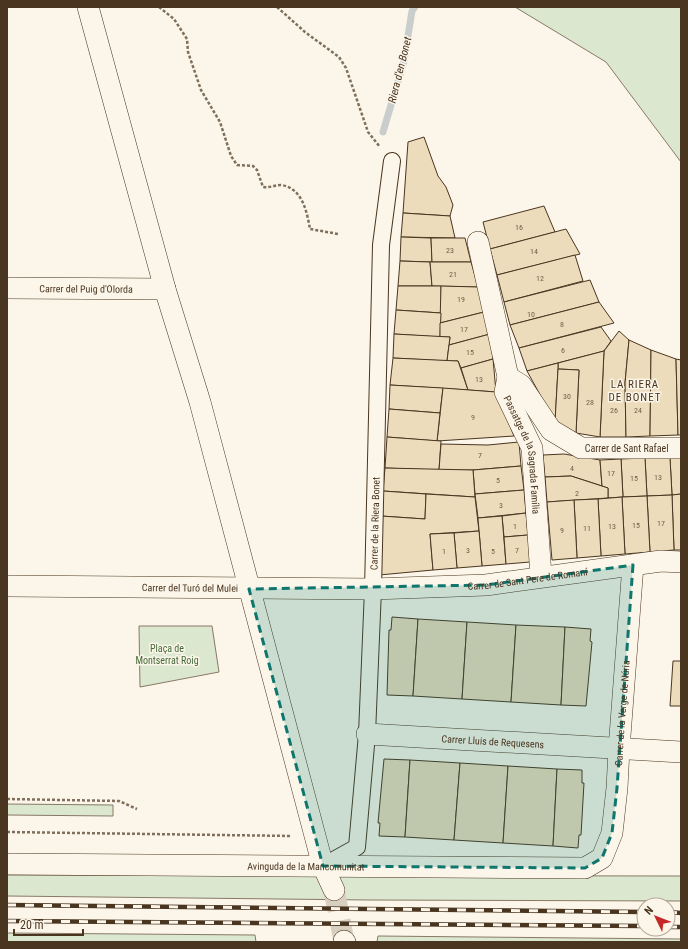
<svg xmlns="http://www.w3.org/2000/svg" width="688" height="949" font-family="'Roboto Condensed',sans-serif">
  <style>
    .green { fill: #dce7d0; stroke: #887966 }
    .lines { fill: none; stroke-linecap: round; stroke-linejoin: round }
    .stream { stroke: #c9cecd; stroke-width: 7 }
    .building { fill: #ecdcbc; stroke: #4a3520 }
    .minor-tunnel { stroke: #d8cfc1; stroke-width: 21; stroke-dasharray: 21 10; stroke-linecap: butt }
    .pedestrian-casing { stroke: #4a3520; stroke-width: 18 }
    .minor-casing { stroke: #4a3520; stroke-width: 22 }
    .path { stroke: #7f6f5c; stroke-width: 2.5; stroke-dasharray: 3 2; stroke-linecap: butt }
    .pedestrian { stroke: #fbf6e9; stroke-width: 16 }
    .minor { stroke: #fbf6e9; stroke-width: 21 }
    .rail-casing { stroke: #4a3520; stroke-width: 4.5 }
    .rail { stroke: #fbf6e9; stroke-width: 3; stroke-dasharray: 9; stroke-linecap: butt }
    .marked { fill: #0f766e; fill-opacity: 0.2; stroke: #0f766e; stroke-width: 3; stroke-dasharray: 8 5; stroke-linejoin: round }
    .labels { text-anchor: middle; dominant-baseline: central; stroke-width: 3; stroke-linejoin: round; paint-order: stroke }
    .number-label { font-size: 8px; fill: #725f47 }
    .street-label { font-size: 10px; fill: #4a3520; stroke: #fbf6e9 }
    .park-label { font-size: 10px; fill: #436837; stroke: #fbf6e9 }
    .water-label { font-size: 11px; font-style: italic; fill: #4a3520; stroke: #fbf6e9 }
    .neighbourhood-label { font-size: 11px; letter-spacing: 1px; fill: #4a3520; stroke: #fbf6e9 }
  </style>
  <rect width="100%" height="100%" fill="#fbf6e9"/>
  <!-- green -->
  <g class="green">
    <polygon points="515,7 681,7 681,162 606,62"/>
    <polygon points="139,626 212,626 219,672 140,687"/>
    <polygon points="7,804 113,805 113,816 7,815"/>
    <polygon points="7,875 681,876 681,901 369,900 7,896"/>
    <polygon points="7,933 255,935 256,942 7,942"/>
    <polygon points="378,936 681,939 681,942 377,942"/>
  </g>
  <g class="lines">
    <!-- stream -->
    <polyline class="stream" points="383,132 404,61 412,11 415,7"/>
  </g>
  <!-- building -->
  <g class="building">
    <polygon points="424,137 438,176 446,187 453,205 450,216 403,213 408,142"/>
    <polygon points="544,206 555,232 490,249 483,222"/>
    <polygon points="403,213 450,216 455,238 401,237"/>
    <polygon points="566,229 580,254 497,275 490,249"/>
    <polygon points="401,237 431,238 432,262 400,261"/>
    <polygon points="431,238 465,238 471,262 432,262"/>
    <polygon points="575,255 583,281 504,302 497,275"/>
    <polygon points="400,261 430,262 432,286 398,286"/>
    <polygon points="430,262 471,262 478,287 432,286"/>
    <polygon points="590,280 599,302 510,325 504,302"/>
    <polygon points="398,286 441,286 441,313 396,310"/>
    <polygon points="441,286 478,287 484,312 440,323"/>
    <polygon points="599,302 614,323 519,348 510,325"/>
    <polygon points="396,310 441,313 440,337 394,334"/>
    <polygon points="484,312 490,334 449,345 450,337 440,337 440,323"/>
    <polygon points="601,327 611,341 604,351 527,371 519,348"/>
    <polygon points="619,331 629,340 625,383 626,437 600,437 604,351"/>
    <polygon points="394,334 450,337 447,361 393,358"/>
    <polygon points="490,334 493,359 461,368 458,361 447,361 449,345"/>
    <polygon points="629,340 651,350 650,436 626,437 625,383"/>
    <polygon points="651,350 676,359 678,435 650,436"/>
    <polygon points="604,351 600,437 576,433 579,370 558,369 558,363"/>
    <polygon points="393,358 458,361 468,390 390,385"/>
    <polygon points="493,359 496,392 468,390 461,368"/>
    <polygon points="676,359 681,360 681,435 678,435"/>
    <polygon points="558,363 558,369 555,422 527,371"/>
    <polygon points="558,369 579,370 576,433 555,422"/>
    <polygon points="390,385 443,388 440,413 389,409"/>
    <polygon points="443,388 496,392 514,436 437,441"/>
    <polygon points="389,409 440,413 437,441 387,437"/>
    <polygon points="387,437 441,441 439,470 385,468"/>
    <polygon points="519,442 521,466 473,470 439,470 441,444 488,445"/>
    <polygon points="564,454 600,460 602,486 571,476 545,477 543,455"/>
    <polygon points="681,457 681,494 672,495 670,458"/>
    <polygon points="645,458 670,458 672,495 647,496"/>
    <polygon points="645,458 647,496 623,497 621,459"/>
    <polygon points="621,459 623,497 608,498 608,488 602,486 600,460"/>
    <polygon points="521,466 524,490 475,494 473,470"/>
    <polygon points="385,468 473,470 475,497 383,491"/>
    <polygon points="571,476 608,488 608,498 547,502 545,477"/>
    <polygon points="524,490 526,513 478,518 475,494"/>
    <polygon points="383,491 426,494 425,519 381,516"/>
    <polygon points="426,494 475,497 479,531 430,534 433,570 379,575 381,516 425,519"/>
    <polygon points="681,494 681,550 674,550 672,495"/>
    <polygon points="672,495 674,550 650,552 647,496"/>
    <polygon points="647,496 650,552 625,554 622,497"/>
    <polygon points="622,497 625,554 601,556 598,499"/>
    <polygon points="598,499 601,556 577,558 574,500"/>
    <polygon points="574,500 577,558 552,560 547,502"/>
    <polygon points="526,513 528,535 504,537 502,516"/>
    <polygon points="502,516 506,564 482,566 478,518"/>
    <polygon points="479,531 482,566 457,568 454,533"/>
    <polygon points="454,533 457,568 433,570 430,534"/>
    <polygon points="528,535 530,562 506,564 504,537"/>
    <polygon points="392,617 418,619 413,696 387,695 389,630 391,630"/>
    <polygon points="418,619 467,622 462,699 413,696"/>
    <polygon points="467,622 516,625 511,702 462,699"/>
    <polygon points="516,625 565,627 561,705 511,702"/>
    <polygon points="565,627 591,629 590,641 592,642 586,706 561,705"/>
    <polygon points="673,661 681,661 681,706 670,706"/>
    <polygon points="384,759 410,760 405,837 379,836 380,823 378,823"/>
    <polygon points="410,760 460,763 454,840 405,837"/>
    <polygon points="460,763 508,766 503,843 454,840"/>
    <polygon points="508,766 557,769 553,846 503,843"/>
    <polygon points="557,769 582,770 582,783 584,783 581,835 579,835 578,848 553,846"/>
  </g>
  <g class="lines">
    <!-- minor-tunnel -->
    <polyline class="minor-tunnel" points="334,890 344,941"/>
    <defs>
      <g id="pedestrian">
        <path id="s1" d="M323 866 357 847 367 734 373 589 381 245 392 161"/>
      </g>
      <g id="minor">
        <polyline points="88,7 165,289 200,402 323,866 334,890"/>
        <path id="s2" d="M478 242 508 377 505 392 532 448 541 576"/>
        <path id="s3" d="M7 288 165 289"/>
        <path id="s4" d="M508 377 521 385 551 430 581 448H681"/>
        <path id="s5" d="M7 586 373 589 486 585 661 561 681 562"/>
        <path id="s6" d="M367 734 681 752"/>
        <path id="s7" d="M7 864 585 868 602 858 612 833 617 788 619 749 633 565"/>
        <polyline points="344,941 345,942"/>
      </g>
    </defs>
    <!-- pedestrian casing -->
    <use href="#pedestrian" class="pedestrian-casing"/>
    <!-- minor casing -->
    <use href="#minor" class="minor-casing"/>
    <!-- path -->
    <g class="path">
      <path d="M159 7 174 19 187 39 188 52 201 90 220 122 231 156 237 165 253 166 257 170 263 187C270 188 275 185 281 185 303 188 307 213 310 229L338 234"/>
      <polyline points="277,7 305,32 339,57 346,68 368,132 380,147"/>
      <polyline points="7,799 119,801 137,809"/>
      <polyline points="7,832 292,836"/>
    </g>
    <!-- pedestrian -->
    <use href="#pedestrian" class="pedestrian"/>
    <!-- minor -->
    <use href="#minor" class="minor"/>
    <defs>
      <g id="rail">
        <polyline points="7,905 644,912"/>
        <polyline points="668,912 681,913"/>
        <polyline points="7,921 644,926"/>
        <polyline points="668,927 681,927"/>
      </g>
    </defs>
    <!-- rail casing -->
    <use href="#rail" class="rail-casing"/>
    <!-- rail -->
    <use href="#rail" class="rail"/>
  </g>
  <!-- marked area -->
  <path class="marked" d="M633 565 617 788 612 833 602 858 585 868 323 866 249 589 486 585Z"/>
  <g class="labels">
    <!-- number labels -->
    <g class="number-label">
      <text x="519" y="227">16</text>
      <text x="450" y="250">23</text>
      <text x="534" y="251">14</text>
      <text x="453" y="274">21</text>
      <text x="540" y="278">12</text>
      <text x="461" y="299">19</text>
      <text x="531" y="314">10</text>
      <text x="562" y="324">8</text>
      <text x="464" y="329">17</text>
      <text x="563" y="350">6</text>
      <text x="470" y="352">15</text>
      <text x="479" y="379">13</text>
      <text x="567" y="396">30</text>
      <text x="590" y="402">28</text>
      <text x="614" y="410">26</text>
      <text x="638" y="410">24</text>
      <text x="473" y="417">9</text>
      <text x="480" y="455">7</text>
      <text x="572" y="468">4</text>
      <text x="611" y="473">17</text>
      <text x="658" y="477">13</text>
      <text x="634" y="478">15</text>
      <text x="498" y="480">5</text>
      <text x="577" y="493">2</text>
      <text x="501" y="505">3</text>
      <text x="661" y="523">17</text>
      <text x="636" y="525">15</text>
      <text x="515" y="526">1</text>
      <text x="612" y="526">13</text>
      <text x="587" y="528">11</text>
      <text x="562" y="530">9</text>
      <text x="468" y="550">3</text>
      <text x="517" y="550">7</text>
      <text x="444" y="551">1</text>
      <text x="493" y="551">5</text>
    </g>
    <!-- street labels -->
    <g class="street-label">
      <text stroke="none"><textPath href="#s3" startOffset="79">Carrer del Puig d'Olorda</textPath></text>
      <text stroke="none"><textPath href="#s4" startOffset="150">Carrer de Sant Rafael</textPath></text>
      <text stroke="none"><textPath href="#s2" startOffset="220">Passatge de la Sagrada Família</textPath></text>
      <text stroke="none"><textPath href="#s1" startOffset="363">Carrer de la Riera Bonet</textPath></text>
      <text stroke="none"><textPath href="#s5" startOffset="521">Carrer de Sant Pere de Romaní</textPath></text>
      <text stroke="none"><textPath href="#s5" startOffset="183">Carrer del Turó del Mulei</textPath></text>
      <text stroke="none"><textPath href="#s7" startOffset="745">Carrer de la Verge de Núria</textPath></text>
      <text stroke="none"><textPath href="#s6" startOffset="126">Carrer Lluis de Requesens</textPath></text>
      <text stroke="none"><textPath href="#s7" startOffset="299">Avinguda de la Mancomunitat</textPath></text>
    </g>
    <!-- park labels -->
    <g class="park-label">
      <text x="167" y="648">Plaça de<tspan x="167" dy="12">Montserrat Roig</tspan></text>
    </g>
    <!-- water labels -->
    <g class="water-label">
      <text transform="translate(400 70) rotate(-76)">Riera d'en Bonet</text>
    </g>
    <!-- neighbourhood labels -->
    <g class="neighbourhood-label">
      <text x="635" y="384">LA RIERA<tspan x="635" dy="13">DE BONET</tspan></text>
    </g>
  </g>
  <!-- border -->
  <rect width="688" height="949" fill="none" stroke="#4a3520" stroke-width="16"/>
  <!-- north arrow -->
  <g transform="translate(656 917) rotate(313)"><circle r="19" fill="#fbf6e9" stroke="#b4a999"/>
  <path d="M0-3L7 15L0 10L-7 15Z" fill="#c62828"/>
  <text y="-6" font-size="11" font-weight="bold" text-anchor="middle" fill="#4a3520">N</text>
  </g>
  <!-- scale -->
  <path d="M14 929v6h69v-6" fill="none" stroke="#4a3520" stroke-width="2"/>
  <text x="20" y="929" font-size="12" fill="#4a3520" stroke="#fbf6e9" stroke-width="3" paint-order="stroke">20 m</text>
</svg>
